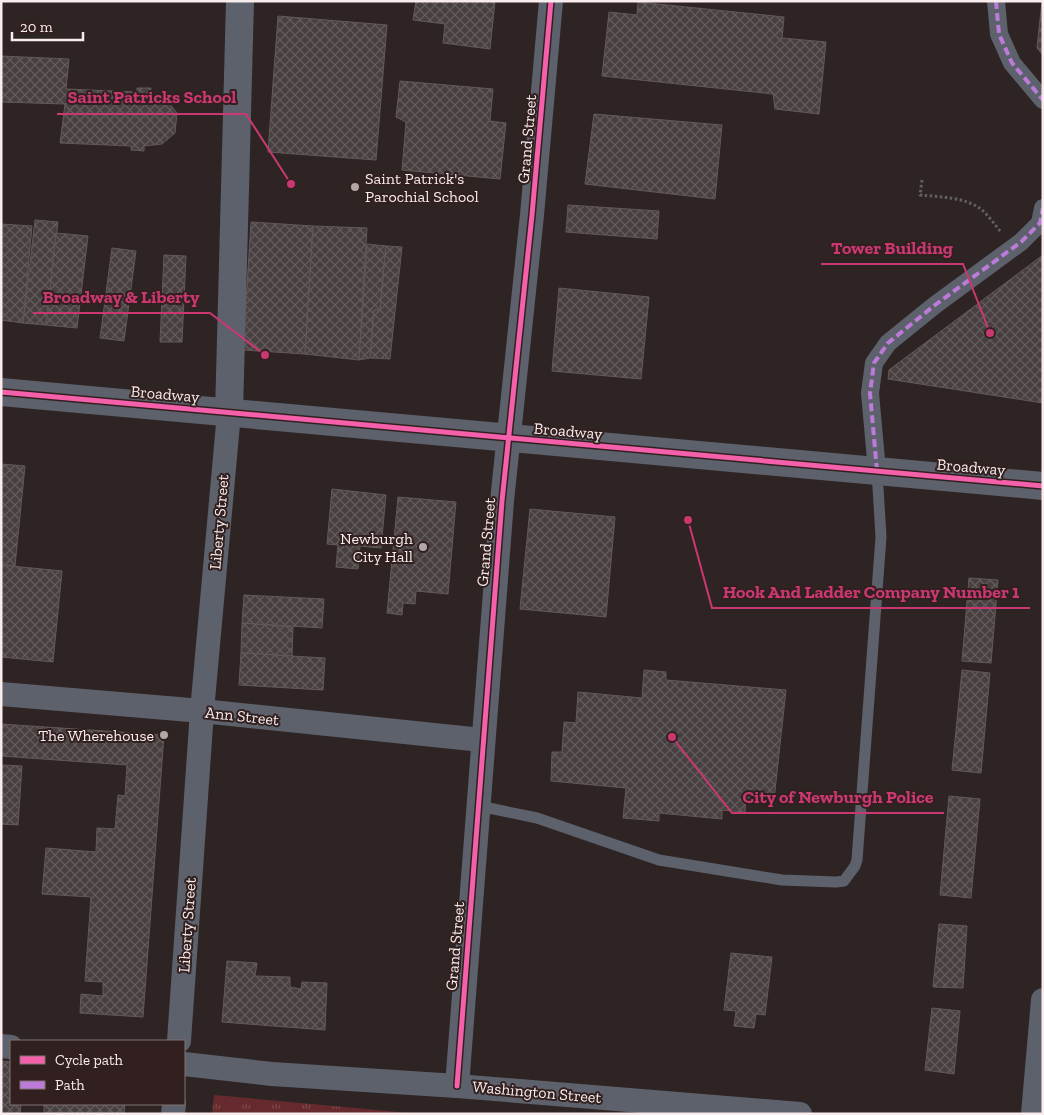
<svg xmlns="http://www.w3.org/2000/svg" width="1044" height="1115" font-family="'Zilla Slab',serif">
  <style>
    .park { fill: url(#park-tufts) }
    .building { fill: url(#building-cross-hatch); stroke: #635959 }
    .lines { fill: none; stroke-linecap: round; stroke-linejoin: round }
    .path { stroke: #606065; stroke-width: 3; stroke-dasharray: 2.5 2.5; stroke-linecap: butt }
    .service { stroke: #5d616b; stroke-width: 11 }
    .pedestrian { stroke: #5d616b; stroke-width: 18 }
    .minor { stroke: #5d616b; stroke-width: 24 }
    .tertiary { stroke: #5d616b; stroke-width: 28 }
    .quiet { stroke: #bd7bd9; stroke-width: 4; stroke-dasharray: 8 4; stroke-linecap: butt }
    .cycleway-casing { stroke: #322020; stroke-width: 8 }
    .cycleway { stroke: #f560ab; stroke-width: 5 }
    .poi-dot { fill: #b2a6a6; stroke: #322020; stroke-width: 2 }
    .labels { text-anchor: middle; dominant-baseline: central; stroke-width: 4; stroke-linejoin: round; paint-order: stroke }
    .street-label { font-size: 16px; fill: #f9ecec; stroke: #322020 }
    .poi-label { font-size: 16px; fill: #f9ecec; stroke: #322020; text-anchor: end }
    .leader { fill: none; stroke: #ca3871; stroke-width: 2 }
    .callout-dot { fill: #ca3871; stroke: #322020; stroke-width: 2 }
    .callout-label { font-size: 18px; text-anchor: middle; font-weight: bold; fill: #ca3871; stroke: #322020; stroke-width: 4; stroke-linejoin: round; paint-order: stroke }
  </style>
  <defs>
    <pattern id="park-tufts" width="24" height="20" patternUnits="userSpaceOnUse" patternTransform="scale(1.25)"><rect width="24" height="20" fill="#662a2e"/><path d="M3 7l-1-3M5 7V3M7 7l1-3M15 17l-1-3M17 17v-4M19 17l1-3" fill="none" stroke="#7d494c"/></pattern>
    <pattern id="building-cross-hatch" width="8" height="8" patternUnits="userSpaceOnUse" patternTransform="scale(1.25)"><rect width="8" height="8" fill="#484040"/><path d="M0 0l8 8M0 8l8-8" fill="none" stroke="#635c5c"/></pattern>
  </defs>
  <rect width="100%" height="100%" fill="#2e2424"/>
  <!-- park -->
  <polygon class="park" points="214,1095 420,1114 212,1114"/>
  <!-- building -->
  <g class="building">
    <polygon points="416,1 495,1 490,49 443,43 445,24 413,20"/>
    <polygon points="1042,1 1043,1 1043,55 1037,48"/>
    <polygon points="638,2 784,17 782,38 826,42 819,114 775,109 773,94 602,76 609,12 637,15"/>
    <polygon points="278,16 387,25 376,160 268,152"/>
    <polygon points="1,56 69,59 66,89 137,92 137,88 151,88 150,93 166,99 177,113 175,133 162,144 144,146 144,151 131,150 131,146 60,143 65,104 1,102"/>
    <polygon points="400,81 493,89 490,121 506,123 500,179 402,170 406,122 396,117"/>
    <polygon points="594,114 722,125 715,199 585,184"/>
    <polygon points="568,205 659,211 657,239 566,232"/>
    <polygon points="35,220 58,222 46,325 23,323"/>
    <polygon points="251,222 313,226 305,354 243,350"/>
    <polygon points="1,224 32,226 23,323 1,320"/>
    <polygon points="313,226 367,228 359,360 305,354"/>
    <polygon points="56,233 88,236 77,328 46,325"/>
    <polygon points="367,244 386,246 380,310 374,310 370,358 359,360"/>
    <polygon points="386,246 402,247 390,359 370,358 374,310 380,310"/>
    <polygon points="112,248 136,251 124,341 100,338"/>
    <polygon points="164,255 186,256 182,342 160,342"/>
    <polygon points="1043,255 1043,403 888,379 889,370"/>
    <polygon points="559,288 649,297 641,379 552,371"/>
    <polygon points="1,464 25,466 15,566 1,565"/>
    <polygon points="332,489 386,495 381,548 360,546 358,569 336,567 338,545 327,544"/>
    <polygon points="398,497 456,502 448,594 416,591 415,604 403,603 402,615 387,613"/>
    <polygon points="530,509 615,517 606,617 520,609"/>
    <polygon points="1,565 62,571 53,662 1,657"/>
    <polygon points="969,578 998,580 991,663 962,661"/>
    <polygon points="244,595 324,599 322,628 242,623"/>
    <polygon points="242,623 293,627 292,656 241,653"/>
    <polygon points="241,653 325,658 323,690 239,685"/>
    <polygon points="644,670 666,672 666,680 786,690 774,800 746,798 745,812 722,810 722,819 659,813 659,821 623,818 626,788 551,781 552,752 562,752 564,722 576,723 578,692 642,698"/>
    <polygon points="962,670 990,673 981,773 952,770"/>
    <polygon points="1,724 164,735 143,1017 80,1013 81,994 103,996 103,982 85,981 91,897 42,894 46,848 96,852 97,828 115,829 118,795 125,796 127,765 1,756"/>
    <polygon points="1,765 22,766 18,825 1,824"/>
    <polygon points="949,796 980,799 971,898 940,895"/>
    <polygon points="939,924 967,926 963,988 933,987"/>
    <polygon points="731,953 772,957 765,1015 756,1014 754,1028 734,1026 736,1011 724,1010"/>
    <polygon points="227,961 257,963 255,976 290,977 290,987 301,989 302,982 327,983 325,1030 222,1022"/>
    <polygon points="932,1008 960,1011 954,1074 925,1070"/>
    <polygon points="1,1061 11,1062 11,1104 21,1104 20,1114 1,1114"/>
    <polygon points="44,1104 125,1104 124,1114 44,1114"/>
  </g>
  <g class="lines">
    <!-- path -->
    <path class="path" d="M922 180 920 195C940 197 966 197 982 210 989 216 995 225 1001 232"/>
    <!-- service -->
    <polyline class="service" points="479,806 537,818 659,860 782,880 836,882 844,881 855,866 857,860 881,537 877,471"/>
    <!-- pedestrian -->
    <g class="pedestrian">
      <polyline points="996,1 999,34 1012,63 1043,100"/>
      <polyline points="877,471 870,393 874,363 888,343 935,305 1021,242 1040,223 1043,208"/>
    </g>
    <!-- minor -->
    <g class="minor">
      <polyline points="1,694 202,711 482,740"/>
      <polyline points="179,1041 202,711 229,413"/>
      <polyline points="1,1046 11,1047"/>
      <polyline points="184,1064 272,1074 457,1086 800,1114"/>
      <polyline points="457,1086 502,501 532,215 551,1"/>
      <polyline points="173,1114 174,1104"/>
      <polyline points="1033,1114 1043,1000"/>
    </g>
    <!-- tertiary -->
    <g class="tertiary">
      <polyline points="1,392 1043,486"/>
      <polyline points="229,413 240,1"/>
    </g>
    <!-- quiet -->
    <g class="quiet">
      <polyline points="996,1 999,34 1012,63 1043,100"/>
      <polyline points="877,471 870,393 874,363 888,343 935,305 1021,242 1040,223 1043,208"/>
    </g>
    <defs>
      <g id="cycleway">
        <polyline points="1,392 1043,486"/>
        <polyline points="457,1086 502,501 532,215 551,1"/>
      </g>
    </defs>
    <!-- cycleway casing -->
    <use href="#cycleway" class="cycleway-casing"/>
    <!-- cycleway -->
    <use href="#cycleway" class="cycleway"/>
  </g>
  <!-- markers -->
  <g class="poi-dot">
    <circle cx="355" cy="187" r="5"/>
    <circle cx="423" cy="547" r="5"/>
    <circle cx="164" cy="735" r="5"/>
  </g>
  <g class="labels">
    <!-- street labels -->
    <g class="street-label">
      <text transform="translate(527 139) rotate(-85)">Grand Street</text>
      <text transform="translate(165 394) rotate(5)">Broadway</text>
      <text transform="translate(568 431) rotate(5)">Broadway</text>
      <text transform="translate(971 467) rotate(5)">Broadway</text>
      <text transform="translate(219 522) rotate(-85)">Liberty Street</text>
      <text transform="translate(486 542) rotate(-85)">Grand Street</text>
      <text transform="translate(242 716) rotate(6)">Ann Street</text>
      <text transform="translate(187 925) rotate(-86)">Liberty Street</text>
      <text transform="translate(455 946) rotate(-85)">Grand Street</text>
      <text transform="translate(537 1092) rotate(5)">Washington Street</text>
    </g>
    <!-- poi labels -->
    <g class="poi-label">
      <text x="365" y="178" text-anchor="start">Saint Patrick's<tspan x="365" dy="18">Parochial School</tspan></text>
      <text x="413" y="538">Newburgh<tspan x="413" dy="18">City Hall</tspan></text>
      <text x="154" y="735">The Wherehouse</text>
    </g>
  </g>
  <!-- callouts -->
  <path class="leader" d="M291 184L246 114H57M990 333L963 264H821M265 355L210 313H33M688 520L712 608H1030M672 737L732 813H944"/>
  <g class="callout-dot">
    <circle cx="291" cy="184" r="5"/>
    <circle cx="990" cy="333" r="5"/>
    <circle cx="265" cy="355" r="5"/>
    <circle cx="688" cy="520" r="5"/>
    <circle cx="672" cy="737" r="5"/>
  </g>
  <g class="callout-label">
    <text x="152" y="103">Saint Patricks School</text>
    <text x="892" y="254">Tower Building</text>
    <text x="121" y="303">Broadway &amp; Liberty</text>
    <text x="871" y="598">Hook And Ladder Company Number 1</text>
    <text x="838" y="803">City of Newburgh Police</text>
  </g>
  <!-- border -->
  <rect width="1044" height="1115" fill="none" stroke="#f9ecec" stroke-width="5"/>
  <!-- legend -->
  <rect x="10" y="1040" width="175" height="65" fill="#322020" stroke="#827272"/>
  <rect x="20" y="1056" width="25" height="8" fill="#f560ab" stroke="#827272"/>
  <text x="55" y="1065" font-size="15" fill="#f9ecec">Cycle path</text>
  <rect x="20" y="1081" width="25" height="8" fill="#bd7bd9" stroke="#827272"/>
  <text x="55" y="1090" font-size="15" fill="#f9ecec">Path</text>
  <!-- scale -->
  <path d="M12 32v8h71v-8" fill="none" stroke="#f9ecec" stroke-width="2.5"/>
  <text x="20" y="32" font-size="15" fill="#f9ecec" stroke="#322020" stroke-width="4" paint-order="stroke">20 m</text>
</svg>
